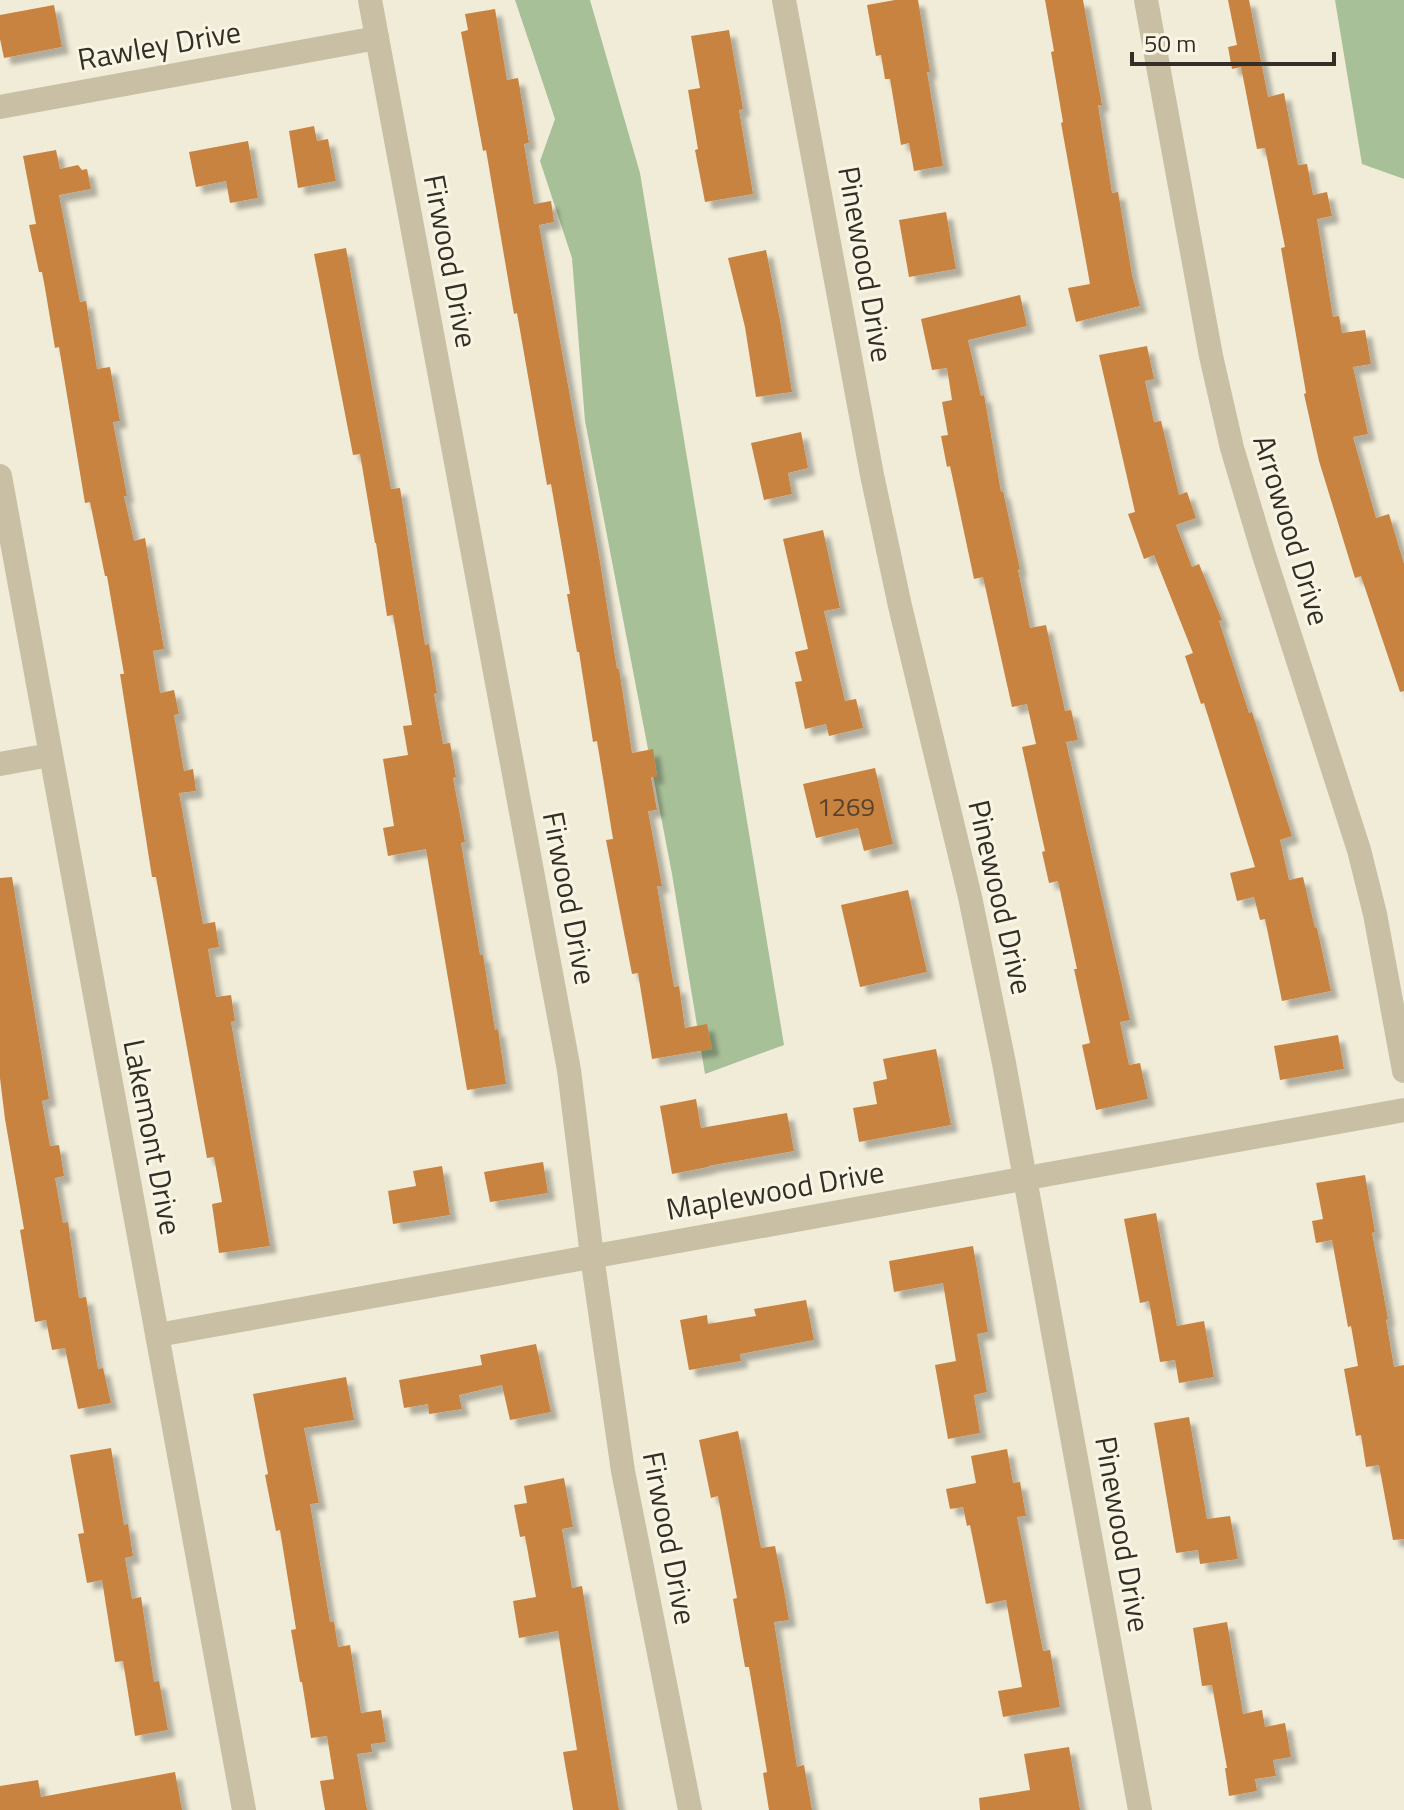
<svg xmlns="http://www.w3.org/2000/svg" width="1404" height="1810" font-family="'Titillium Web',sans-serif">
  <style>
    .green { fill: #a8c098 }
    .building { fill: #c88340; filter: url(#shadow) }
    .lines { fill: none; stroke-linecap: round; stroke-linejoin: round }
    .minor { stroke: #c9bfa4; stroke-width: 24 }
    .labels { text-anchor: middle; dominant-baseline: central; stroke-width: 6; stroke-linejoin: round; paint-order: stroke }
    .number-label { font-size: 26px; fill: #59432c }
    .street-label { font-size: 30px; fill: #342e26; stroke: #f9f5e4 }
  </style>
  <defs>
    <filter id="shadow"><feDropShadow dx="7" dy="7" stdDeviation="2" flood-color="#0004"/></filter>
  </defs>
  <rect width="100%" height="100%" fill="#f1ecd8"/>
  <!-- green -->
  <g class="green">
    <polygon points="515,0 590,0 640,173 784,1045 705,1074 672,874 585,421 572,258 540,161 555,119"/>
    <polygon points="1335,0 1404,0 1404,179 1362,164"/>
  </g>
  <!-- building -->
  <g class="building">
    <polygon points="895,0 918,0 930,72 927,72 943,166 914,171 909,143 901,145 890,79 885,79 881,55 876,56 867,5"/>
    <polygon points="1045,0 1083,0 1102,105 1098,105 1112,193 1118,192 1132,275 1140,306 1076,322 1068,288 1090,284 1061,123 1063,122 1051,52 1054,51"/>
    <polygon points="1228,0 1249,0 1268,97 1284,93 1298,165 1307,164 1313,195 1327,192 1332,216 1317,219 1333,317 1339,316 1342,333 1365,330 1371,364 1353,367 1368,434 1353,437 1376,518 1389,514 1404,564 1404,691 1400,692 1361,576 1355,578 1319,461 1304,394 1306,393 1281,248 1285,247 1265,148 1257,149 1241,67 1232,69 1228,47 1237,45"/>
    <polygon points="54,5 62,47 4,58 0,39 0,15"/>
    <polygon points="495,9 507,80 518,78 529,143 524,144 534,204 551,201 554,222 539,225 600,562 617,669 619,669 632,753 653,749 657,777 651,777 657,810 648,811 662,886 657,886 674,987 679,986 685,1028 707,1024 712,1049 652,1059 638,973 632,974 606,840 613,839 597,741 593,742 579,652 577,652 567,594 570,594 551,484 547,485 517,313 514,314 486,150 483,151 461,32 468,30 465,14"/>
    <polygon points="729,30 743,109 739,110 753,194 705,202 695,150 698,149 688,90 700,88 691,36"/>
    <polygon points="314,126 317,141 328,139 336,181 298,188 289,131"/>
    <polygon points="248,141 258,198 230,203 226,181 196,187 189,152"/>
    <polygon points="56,150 60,169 78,165 82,170 87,169 91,189 59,195 80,302 86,301 97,369 110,367 120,421 113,422 127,496 124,496 134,541 145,538 164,649 153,651 160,693 174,690 179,714 174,715 184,771 193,769 196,791 179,793 203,924 215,922 219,947 208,949 216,997 231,995 235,1021 231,1022 270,1246 219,1253 212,1204 222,1202 214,1157 207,1158 156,877 152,877 120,674 124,674 107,576 105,576 90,502 85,503 59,347 55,348 45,288 42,272 39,272 29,225 36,224 23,156"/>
    <polygon points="946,212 956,269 909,277 899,220"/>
    <polygon points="346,248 391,489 400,488 425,645 429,644 437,693 434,694 443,744 450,743 456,777 453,778 465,842 461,843 480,955 483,955 495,1030 498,1029 506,1084 467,1090 426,849 388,856 383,828 394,826 383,759 408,755 403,726 412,725 393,615 387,616 376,543 375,543 360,454 353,455 314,254"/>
    <polygon points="766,250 780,320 792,392 756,397 745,327 728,258"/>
    <polygon points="1020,295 1027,326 968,340 981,396 984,395 1001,492 1003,491 1020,569 1018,570 1030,628 1046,625 1065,711 1071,710 1078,740 1066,742 1130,1020 1120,1022 1129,1065 1140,1063 1148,1099 1096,1110 1082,1045 1090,1043 1074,969 1077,969 1058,881 1049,883 1042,852 1045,851 1022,747 1036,744 1027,704 1012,707 983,577 974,579 950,466 947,467 941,436 948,435 942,402 952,400 947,368 932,370 921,319"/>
    <polygon points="1147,346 1154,379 1145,381 1154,422 1161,421 1179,495 1187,492 1196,518 1176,525 1192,567 1199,564 1222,620 1219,621 1249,713 1252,712 1292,836 1280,840 1289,880 1303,877 1315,928 1317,928 1331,991 1282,1001 1265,919 1260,920 1254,897 1237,901 1230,873 1255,867 1204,703 1201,704 1185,656 1193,653 1154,555 1144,559 1128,514 1135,512 1099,355"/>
    <polygon points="801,432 808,468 788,473 792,494 764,500 751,443"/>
    <polygon points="823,530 840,608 824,611 845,701 856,699 863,728 829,736 826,724 805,729 795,682 802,681 795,652 808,649 783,539"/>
    <polygon points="875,768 893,844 864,851 858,828 816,838 803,784"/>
    <polygon points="12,877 49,1099 42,1101 50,1146 59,1145 64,1176 55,1178 63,1223 68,1222 79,1298 86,1297 98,1369 103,1368 111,1403 78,1409 65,1348 52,1350 46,1320 35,1322 20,1230 24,1229 5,1119 0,1078 0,878"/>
    <polygon points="908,890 927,972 860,987 841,905"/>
    <polygon points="1338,1035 1344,1069 1280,1080 1274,1046"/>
    <polygon points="936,1049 951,1125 859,1142 853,1108 877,1104 873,1082 887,1079 883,1059"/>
    <polygon points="696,1099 701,1128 787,1113 794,1151 708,1166 708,1167 672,1174 660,1106"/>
    <polygon points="543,1162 548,1193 490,1202 484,1172"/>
    <polygon points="442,1166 450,1215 393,1224 388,1191 416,1186 413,1171"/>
    <polygon points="1365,1175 1375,1232 1372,1233 1388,1319 1386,1320 1394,1367 1404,1365 1404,1539 1393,1540 1379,1465 1366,1467 1361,1435 1356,1436 1344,1369 1358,1366 1351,1326 1348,1327 1332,1240 1316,1243 1312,1221 1323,1219 1316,1183"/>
    <polygon points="1156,1213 1177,1326 1204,1321 1214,1377 1179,1383 1175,1360 1160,1362 1149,1301 1140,1303 1124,1219"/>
    <polygon points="973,1246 988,1332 977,1334 987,1392 974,1395 980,1433 948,1439 935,1365 956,1361 943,1283 894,1292 889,1261"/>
    <polygon points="806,1300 814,1340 740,1354 741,1361 689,1370 680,1320 707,1315 708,1324 756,1316 754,1309"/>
    <polygon points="536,1344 551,1412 510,1420 502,1385 459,1395 462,1409 429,1414 428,1404 404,1408 399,1380 482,1365 480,1355"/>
    <polygon points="346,1377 354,1420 304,1428 319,1503 310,1504 330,1622 334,1622 338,1647 350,1645 361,1713 381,1710 386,1742 371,1744 372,1752 357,1754 367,1810 325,1810 320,1781 334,1779 327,1736 311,1738 302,1682 300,1682 291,1630 296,1629 280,1530 276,1531 265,1475 268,1474 253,1394"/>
    <polygon points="1189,1417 1207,1519 1230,1516 1238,1559 1200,1564 1198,1550 1176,1553 1154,1423"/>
    <polygon points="738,1431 761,1548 775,1546 784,1590 789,1620 774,1622 797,1767 804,1765 812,1810 769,1810 763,1773 767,1772 749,1667 745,1667 733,1599 737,1598 718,1496 711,1498 699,1440"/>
    <polygon points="111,1448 124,1525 128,1524 133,1556 125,1558 132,1599 141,1597 154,1682 159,1681 168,1730 135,1736 123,1661 115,1662 102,1580 87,1583 78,1534 84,1533 70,1455"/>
    <polygon points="1007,1449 1013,1483 1020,1482 1026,1516 1017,1517 1043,1651 1050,1650 1060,1707 1003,1717 998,1691 1022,1687 1006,1600 986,1604 970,1525 967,1526 963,1507 950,1509 946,1489 976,1483 971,1456"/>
    <polygon points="564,1478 573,1527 562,1529 572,1588 582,1586 619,1810 573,1810 563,1752 577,1750 558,1631 519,1638 513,1601 536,1597 525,1536 520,1537 514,1505 527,1503 524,1486"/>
    <polygon points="1227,1622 1243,1714 1262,1710 1265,1727 1285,1723 1291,1757 1273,1760 1276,1776 1255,1779 1257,1791 1229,1796 1225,1768 1227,1768 1212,1685 1202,1686 1193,1628"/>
    <polygon points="1069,1747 1080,1810 980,1810 979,1798 1030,1790 1024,1754"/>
    <polygon points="175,1772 182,1810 0,1810 0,1786 38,1780 41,1797"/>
  </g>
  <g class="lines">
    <!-- minor -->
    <g class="minor">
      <polyline points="370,0 569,1070 592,1256 623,1471 690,1810"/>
      <polyline points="784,0 872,475 900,606 970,897 1004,1063 1140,1810"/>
      <polyline points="1146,0 1211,356 1232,448 1263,552 1359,850 1375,914 1404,1071"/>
      <polyline points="0,107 377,38"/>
      <polyline points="0,476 244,1810"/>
      <polyline points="0,764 50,755"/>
      <polyline points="158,1335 1404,1110"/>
    </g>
  </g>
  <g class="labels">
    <!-- number labels -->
    <g class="number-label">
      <text x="846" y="806">1269</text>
    </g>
    <!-- street labels -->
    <g class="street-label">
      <text transform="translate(159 45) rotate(-10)">Rawley Drive</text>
      <text transform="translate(451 261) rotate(79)">Firwood Drive</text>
      <text transform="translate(866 264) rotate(80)">Pinewood Drive</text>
      <text transform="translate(1292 530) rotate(73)">Arrowood Drive</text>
      <text transform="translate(1001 897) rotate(77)">Pinewood Drive</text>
      <text transform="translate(570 898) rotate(79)">Firwood Drive</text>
      <text transform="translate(153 1137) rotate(79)">Lakemont Drive</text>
      <text transform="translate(775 1190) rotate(-10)">Maplewood Drive</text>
      <text transform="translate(1123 1534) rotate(80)">Pinewood Drive</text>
      <text transform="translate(670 1538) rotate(79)">Firwood Drive</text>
    </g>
  </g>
  <!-- scale -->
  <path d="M1132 52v12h202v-12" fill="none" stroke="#342e26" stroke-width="4"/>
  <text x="1144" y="52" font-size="24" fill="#342e26" stroke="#f9f5e4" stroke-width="6" paint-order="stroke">50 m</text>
</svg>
